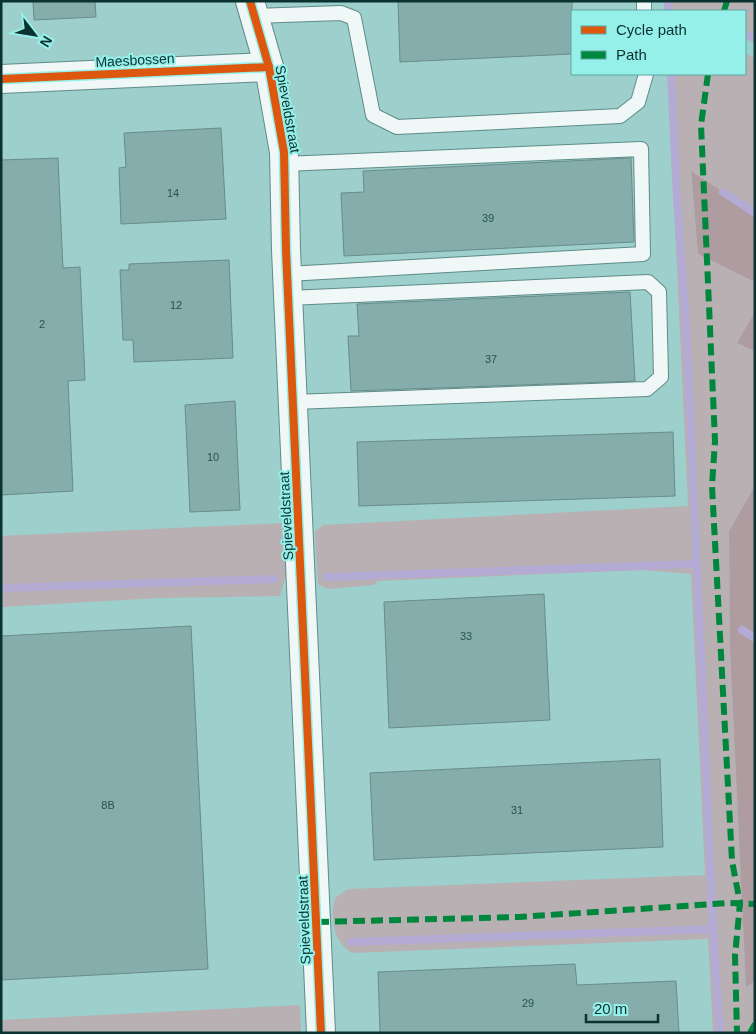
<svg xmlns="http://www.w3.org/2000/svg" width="756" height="1034" font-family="Helvetica,sans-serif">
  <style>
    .green { fill: #b8b0b2 }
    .forest { fill: #ae9ca1 }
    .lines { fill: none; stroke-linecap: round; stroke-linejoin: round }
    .stream { stroke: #b4abd4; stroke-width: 8 }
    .building { fill: #84adab; stroke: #688c8a }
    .lane-casing { stroke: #5f8b88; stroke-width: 16 }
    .street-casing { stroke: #5f8b88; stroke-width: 30 }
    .lane { stroke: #f0f8f7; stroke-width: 14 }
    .street { stroke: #f0f8f7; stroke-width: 28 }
    .quiet { stroke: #00873e; stroke-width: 6; stroke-dasharray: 12 6; stroke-linecap: butt }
    .cycleway-casing { stroke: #96f0ea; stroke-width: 11 }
    .cycleway { stroke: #dd570e; stroke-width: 8 }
    .labels { text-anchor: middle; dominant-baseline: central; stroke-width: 4; stroke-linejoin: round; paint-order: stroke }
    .number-label { font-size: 11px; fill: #28514f }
    .street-label { font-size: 14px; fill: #0a3230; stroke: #96f0ea }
  </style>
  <rect width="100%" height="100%" fill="#9dcfcc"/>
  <!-- green -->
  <g class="green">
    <polygon points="664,1 755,1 755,39 749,36 745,40 745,11 665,11"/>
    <path d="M745 52 755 59V213L691 172 698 254 755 282V311L737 343 755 351V486L729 531 730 648 746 987 755 981V1033H713L708 939 352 953C333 941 330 919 335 898L348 889 705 875 691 574 642 570 378 581 374 585 327 589 318 584 315 532 323 525 688 506 668 74H745Z"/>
    <polygon points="285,523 288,569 280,596 159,598 1,607 1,536"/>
    <polygon points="300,1005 301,1033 1,1033 1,1020"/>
  </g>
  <!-- forest -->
  <g class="forest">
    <polygon points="691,171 755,213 755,282 698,254"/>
    <polygon points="755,311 755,351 737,343"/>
    <polygon points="755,486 755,981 746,987 730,648 729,531"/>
  </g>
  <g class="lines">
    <!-- stream -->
    <g class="stream">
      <polyline points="668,1 668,11"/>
      <polyline points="749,36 755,39"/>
      <polyline points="671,74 677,200 686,324 713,929 720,1033"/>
      <polyline points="723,192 755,213"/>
      <polyline points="327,577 696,564"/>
      <polyline points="1,588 274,579"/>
      <polyline points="742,630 755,638"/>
      <polyline points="351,942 713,929"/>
    </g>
  </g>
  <!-- building -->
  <g class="building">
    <polygon points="33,1 95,1 96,17 34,20"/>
    <polygon points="398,1 572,1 572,54 400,62"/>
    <polygon points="221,128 226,219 121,224 119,168 126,167 124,133"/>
    <polygon points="58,158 63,268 80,267 85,380 68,381 73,491 1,495 1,160"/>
    <polygon points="631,158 634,242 344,256 341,193 364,192 363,171"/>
    <polygon points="229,260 233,358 134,362 133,340 123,340 120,270 129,270 129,264"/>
    <polygon points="630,292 635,381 351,391 348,336 359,336 357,304"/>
    <polygon points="235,401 240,510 190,512 185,405"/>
    <polygon points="673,432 675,496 359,506 357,442"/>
    <polygon points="544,594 550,720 389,728 384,602"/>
    <polygon points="191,626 208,969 1,980 1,636"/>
    <polygon points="660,759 663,847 374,860 370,773"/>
    <polygon points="575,964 577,985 676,981 679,1033 380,1033 378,972"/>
  </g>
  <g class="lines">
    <defs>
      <g id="lane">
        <polyline points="644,1 644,11"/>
        <polyline points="254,16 341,13 354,18 373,115 397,127 620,116 638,102 646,74"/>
        <polyline points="284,164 641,149 643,254 287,274"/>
        <polyline points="288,298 648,282 659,292 661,377 647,389 293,402"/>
      </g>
      <g id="street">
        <polyline points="250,1 269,67 284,152 286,250 321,1033"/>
        <polyline points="1,79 269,67"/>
      </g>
    </defs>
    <!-- lane casing -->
    <use href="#lane" class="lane-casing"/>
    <!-- street casing -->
    <use href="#street" class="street-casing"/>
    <!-- lane -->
    <use href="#lane" class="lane"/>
    <!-- street -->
    <use href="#street" class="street"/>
    <!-- quiet -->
    <g class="quiet">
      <polyline points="724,11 727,1"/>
      <polyline points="708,74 701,125 715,441 712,486 732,861 740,903 735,956 737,1033"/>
      <polyline points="317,922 519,917 729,903 755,904"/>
      <polyline points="750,1033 755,1024"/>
    </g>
    <defs>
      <g id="cycleway">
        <polyline points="250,1 269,67 284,152 286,250 321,1033"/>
        <polyline points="1,79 269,67"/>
      </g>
    </defs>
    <!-- cycleway casing -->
    <use href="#cycleway" class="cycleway-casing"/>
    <!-- cycleway -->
    <use href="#cycleway" class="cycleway"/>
  </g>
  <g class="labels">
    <!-- number labels -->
    <g class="number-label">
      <text x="173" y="193">14</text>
      <text x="488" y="218">39</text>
      <text x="176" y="305">12</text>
      <text x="42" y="324">2</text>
      <text x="491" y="359">37</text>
      <text x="213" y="457">10</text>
      <text x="466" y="636">33</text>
      <text x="108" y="805">8B</text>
      <text x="517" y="810">31</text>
      <text x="528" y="1003">29</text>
    </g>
    <!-- street labels -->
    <g class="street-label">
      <text transform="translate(135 60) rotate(-3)">Maesbossen</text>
      <text transform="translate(288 109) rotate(80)">Spieveldstraat</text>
      <text transform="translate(286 516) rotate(-93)">Spieveldstraat</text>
      <text transform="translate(304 920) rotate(-92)">Spieveldstraat</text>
    </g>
  </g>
  <!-- border -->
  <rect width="756" height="1034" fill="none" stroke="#0a3230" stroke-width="5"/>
  <!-- legend -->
  <rect x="571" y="10" width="175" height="65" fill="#96f0ea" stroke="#5ea4a0"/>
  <rect x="581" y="26" width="25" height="8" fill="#dd570e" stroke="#5ea4a0"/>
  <text x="616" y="35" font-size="15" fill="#0a3230">Cycle path</text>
  <rect x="581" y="51" width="25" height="8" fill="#00873e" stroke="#5ea4a0"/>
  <text x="616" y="60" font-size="15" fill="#0a3230">Path</text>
  <!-- north arrow -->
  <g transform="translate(35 35) rotate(121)" stroke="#96f0ea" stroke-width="4" paint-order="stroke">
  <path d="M0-4L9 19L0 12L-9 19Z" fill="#0a3230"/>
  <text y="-8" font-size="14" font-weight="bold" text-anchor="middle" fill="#0a3230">N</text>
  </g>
  <!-- scale -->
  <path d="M586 1014v8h72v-8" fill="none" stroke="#0a3230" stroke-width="2.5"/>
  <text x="594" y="1014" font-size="15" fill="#0a3230" stroke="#96f0ea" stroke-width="4" paint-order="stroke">20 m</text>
</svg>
